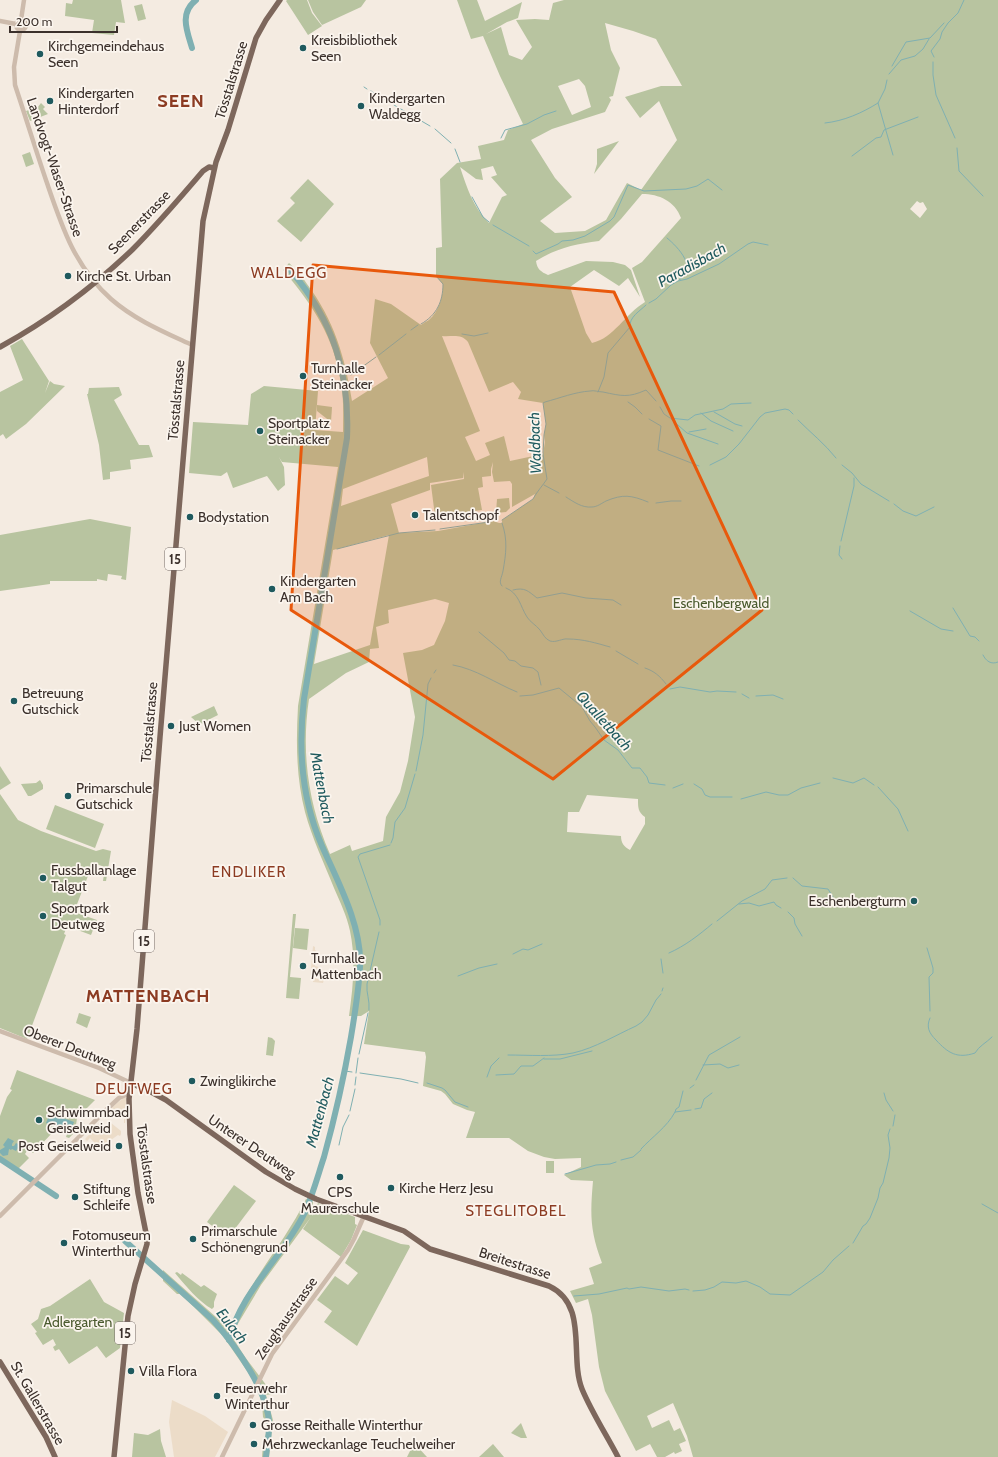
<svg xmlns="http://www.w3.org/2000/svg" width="998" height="1457" font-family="Cabin,sans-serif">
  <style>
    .green { fill: #b8c4a0; fill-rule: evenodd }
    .plaza { fill: #ecdcc8 }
    .water { fill: #7fb0b2 }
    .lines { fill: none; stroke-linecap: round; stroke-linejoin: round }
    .stream { stroke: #7fb0b2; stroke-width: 1 }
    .river { stroke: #7fb0b2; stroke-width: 6 }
    .minor { stroke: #cdbbac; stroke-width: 4.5 }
    .major { stroke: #7d675c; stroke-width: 5.5 }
    .marked { fill: #e8590c; fill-opacity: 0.2; stroke: #e8590c; stroke-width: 3; stroke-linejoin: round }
    .poi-dot { fill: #1f5a5e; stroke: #fbf5ee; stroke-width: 1.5 }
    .labels { text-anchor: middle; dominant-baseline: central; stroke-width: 3.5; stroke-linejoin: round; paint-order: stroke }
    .shield { fill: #fbf5ee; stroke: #756b66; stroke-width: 1 }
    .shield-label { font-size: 13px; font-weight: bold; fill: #3b302b }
    .poi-label { font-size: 14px; fill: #3b302b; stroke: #fbf5ee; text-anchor: start }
    .street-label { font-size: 14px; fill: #3b302b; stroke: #fbf5ee }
    .park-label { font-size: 14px; fill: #4a5a2e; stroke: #fbf5ee }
    .water-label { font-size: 15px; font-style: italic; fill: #1f5a5e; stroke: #fbf5ee }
    .neighbourhood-label { font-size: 15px; letter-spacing: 1px; fill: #8c3b22; stroke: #fbf5ee }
    .district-label { font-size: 18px; font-weight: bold; letter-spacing: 1px; fill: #8c3b22; stroke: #fbf5ee }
  </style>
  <rect width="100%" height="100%" fill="#f4ebe1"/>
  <!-- green -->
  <g class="green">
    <polygon points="73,0 121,0 125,23 116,22 114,35 92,33 94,20 65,16 66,3 72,4"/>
    <polygon points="287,0 307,0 312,13 322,26 308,35 286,1"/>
    <polygon points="308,0 366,0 361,7 322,25 313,12"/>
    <path d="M457 0H477L485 21 522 2 518 18 507 22 486 34 501 27 509 55 522 60 532 47 516 20 535 19 549 20 553 3 564 0H998V1457H693L687 1436 673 1403 647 1416 652 1428 669 1420 674 1431 680 1428 686 1441 679 1444 682 1451 675 1454 674 1452 665 1457H657L650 1444 636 1451 605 1391 599 1367 592 1315 588 1299 576 1303 570 1291 594 1284 589 1268 602 1263C590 1231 590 1215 593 1181L571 1180 564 1175 581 1167V1158L555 1159 544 1157 528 1151 509 1138H466L475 1112 467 1110 453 1104 445 1094 441 1091 423 1086 426 1057 425 1052 364 1044 369 1011 361 1016H349C353 987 356 960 350 931 347 916 340 902 334 888 324 863 312 838 305 812 296 777 296 742 298 706L338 467 282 462 279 457 284 467 285 485 278 491 267 476 233 488 227 472 221 476 189 473 193 422 248 425 251 394 264 386 318 391 315 430 343 432C343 416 344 399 341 383 334 337 313 305 283 270L289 263C296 269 302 276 307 284 334 320 345 357 352 401L388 378 370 343 375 299 391 304 421 325C423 323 426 322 429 320 439 311 443 297 443 284L436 276V248L442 247 440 179 457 163 481 159 478 146 504 140 508 130 523 124 500 76 483 36 471 39ZM605 23 633 31 656 39 682 86H661L625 97 640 118 659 101 677 140 641 190 627 183 606 220 585 231 555 233 540 221 572 197 555 178 531 140 552 129 605 112 611 100 609 97 613 96 620 68 611 50ZM579 79 585 86 591 107 572 115 558 86ZM493 166 497 175 491 177 507 195 502 197 489 223C473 207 467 188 460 167L476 179 483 180 481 169ZM642 194C659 194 675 201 681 218L642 262 632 268 645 302C625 314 614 338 592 343L586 333 570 287 594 270 619 286 628 278 640 297 631 270 625 265 613 262 586 261 548 275C541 272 537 269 536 261 557 248 575 244 599 241L621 219ZM917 201 920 203 923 202 927 209 920 218 910 209ZM442 336C452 337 461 333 468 342L489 392 513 382 521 392 518 399 543 403 546 424 544 435 545 442 543 454 510 461 504 436 485 443 490 455 476 461 465 437 480 431ZM427 457 429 476 341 506 343 489ZM493 462 492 472 494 482 510 481 512 484V507L535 494 533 499 502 520V523H499L493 521 438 531 399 533 391 504 430 490V483L463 478V472L464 479 431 485 435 516 482 510 478 488 483 487 482 477 491 476V469ZM389 535 370 645 314 664 333 550ZM435 599 449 603 445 621 434 645 422 650 403 653 415 717 408 761 400 792 386 817 383 841 352 851 350 845 330 854C308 804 301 752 309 699L346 673 369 662 370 649 379 648 376 627 389 623 388 610ZM587 795 638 799C638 808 638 812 645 817V824L630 850C624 847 621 843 621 836L567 832 568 812H579Z"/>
    <polygon points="142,4 146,19 138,21 134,6"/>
    <polygon points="41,103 45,107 43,109 48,114 30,121 26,111 38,107"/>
    <polygon points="619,141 594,174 597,164 597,149"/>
    <polygon points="30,152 34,164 26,167 22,155"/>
    <polygon points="308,179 334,204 301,242 277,221 295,203 290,198"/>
    <polygon points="22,339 49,381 45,393 50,381 54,384 65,386 26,424 6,439 3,434 0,436 0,392 23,380 10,346"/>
    <polygon points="119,387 122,395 114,400 139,445 149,445 153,457 130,460 131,469 110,472 110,479 103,480 99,445 87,394 88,394 89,388"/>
    <polygon points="317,405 332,407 331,422 317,411"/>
    <polygon points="509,498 510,508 506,512 496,513 497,499"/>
    <polygon points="90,519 131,527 126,580 121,579 122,576 108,574 107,581 97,579 97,581 50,581 50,584 0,591 0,535"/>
    <polygon points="214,706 218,715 208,720 206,723 199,724 191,717"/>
    <polygon points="0,766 11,783 0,790"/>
    <polygon points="40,780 43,785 43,789 31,796 28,796 21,784 36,783"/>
    <polygon points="0,794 18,820 41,831 96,851 103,849 111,851 106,881 103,881 105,867 93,863 74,912 97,920 91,935 67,926 64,934 66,935 27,1039 0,1028"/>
    <polygon points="55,805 104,824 95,848 46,829"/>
    <polygon points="293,914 296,914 290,977 301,978 299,999 286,998"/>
    <polygon points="295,928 309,929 307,950 293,948"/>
    <polygon points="79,1013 91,1017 87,1028 76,1023"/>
    <polygon points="268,1037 272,1038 275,1041 273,1056 266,1055"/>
    <polygon points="17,1070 95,1100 77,1118 76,1125 79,1128 69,1138 66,1137 67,1134 56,1129 33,1153 28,1149 25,1154 29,1158 18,1169 0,1157 0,1116 7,1097 12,1090 10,1089"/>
    <rect x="546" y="1161" width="8" height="12"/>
    <polygon points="234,1185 256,1201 228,1238 207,1222"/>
    <path d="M306 1199 313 1202 312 1216 318 1203 355 1217V1224L357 1225 351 1240 341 1257 303 1229 311 1217 261 1285 236 1327 232 1322C252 1278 285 1242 306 1199Z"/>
    <polygon points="363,1230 401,1244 409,1245 410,1247 357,1346 324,1322 332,1311 317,1300 335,1276 348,1285 358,1273 345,1263"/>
    <polygon points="163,1270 234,1333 233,1338 245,1357 273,1394 266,1395 273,1420 269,1457 262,1457 263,1443 268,1427 267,1423 263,1417 262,1404 256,1384 223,1336 193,1306 180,1294 177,1294 163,1281"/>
    <path d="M177 1272 181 1275 182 1273 201 1287 204 1285 217 1294 214 1302V1307L212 1309C199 1302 185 1285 175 1273Z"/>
    <polygon points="90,1279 104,1302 124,1313 120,1348 106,1358 97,1346 69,1364 59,1349 55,1351 53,1347 56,1345 53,1339 43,1345 35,1333 37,1332 31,1324 38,1319 41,1309 50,1306"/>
    <polygon points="521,1423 527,1438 521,1438 511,1433"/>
    <polygon points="160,1429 161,1441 166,1457 132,1457 134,1433 148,1435"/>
    <polygon points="414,1443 427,1457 407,1457"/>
    <polygon points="493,1444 504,1457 479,1457"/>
  </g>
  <!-- plaza -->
  <g class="plaza">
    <polygon points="313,946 315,947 315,950 316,951 315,966 319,967 317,979 324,979 323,983 313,982 313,980 310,979"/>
    <polygon points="125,1097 126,1098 125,1123 124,1123 124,1111 116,1111 109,1115 107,1112 117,1103"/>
    <polygon points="111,1123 121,1131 121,1134 120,1136 118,1135 108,1142 103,1151 90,1138 87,1141 85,1139 99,1124 105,1129"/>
    <polygon points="172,1400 205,1416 228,1432 215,1457 174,1457 169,1422"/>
  </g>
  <!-- water -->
  <g class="water">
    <polygon points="50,1113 74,1122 70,1133 46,1123"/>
    <polygon points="8,1138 14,1141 12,1144 12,1146 14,1146 16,1143 20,1145 16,1151 12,1149 11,1150 9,1149 8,1155 3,1156 0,1153 0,1150 5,1147 3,1145"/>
  </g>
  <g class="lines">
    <!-- stream -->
    <g class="stream">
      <polyline points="934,57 931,51 940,39 942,32 948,23 958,13 964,0"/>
      <polyline points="933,62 933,75 936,95 955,138"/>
      <polyline points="892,66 906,42 930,38 944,23"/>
      <polyline points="889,74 901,60 915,56 923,49 929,39"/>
      <polyline points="887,80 885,89 878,103 893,155"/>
      <polyline points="364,87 367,89"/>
      <polyline points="371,91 387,101"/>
      <polyline points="394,105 430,126"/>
      <path d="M825 123C844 121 862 113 878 103"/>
      <polyline points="435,129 451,143"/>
      <polyline points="501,138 505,130 527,124 544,115 556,111"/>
      <polyline points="957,148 959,171 983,196"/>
      <polyline points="455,149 460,162"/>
      <polyline points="852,156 876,138 881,137 884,130 918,117"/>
      <polyline points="472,197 483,217 489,222"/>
      <polyline points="493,225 529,246"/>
      <path d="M667 238C678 247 699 269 679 280"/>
      <polyline points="533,251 536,254 538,253 558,244 562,241 573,240 585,236 610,221 614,217 628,185 644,191 686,189 697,186 708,179 722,190"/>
      <polyline points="649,303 656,299 671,285 678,281 687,279 719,264 748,244 753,242 768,245"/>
      <path d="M421 324C437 315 443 301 443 284L436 276"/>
      <polyline points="411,330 418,325"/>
      <polyline points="462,334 474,336 488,333"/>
      <polyline points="379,355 406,334"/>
      <polyline points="351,375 376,357"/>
      <path d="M598 392 604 377 608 353 630 327C629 317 640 311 646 305"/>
      <polyline points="628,402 635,407 642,414"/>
      <polyline points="660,407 664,414 670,418 688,420 695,415 723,409 731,404 751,403"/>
      <polyline points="714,412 735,424 742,426"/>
      <polyline points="701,413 711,421 733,431"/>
      <polyline points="649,419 661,426 658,450 699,466"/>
      <polyline points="671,419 687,433 718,444"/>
      <path d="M798 420C811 433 825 444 836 458"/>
      <polyline points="689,432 706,429"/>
      <polyline points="710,465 726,457 739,444 760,417 765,413 785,409 789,410 793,414"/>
      <polyline points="842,465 852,473 861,484 889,501"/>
      <polyline points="544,485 559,493"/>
      <path d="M566 497C574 502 582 508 592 507 597 507 602 503 606 501 623 494 631 495 648 502"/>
      <polyline points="656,503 671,501 681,501"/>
      <polyline points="894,504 903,511 916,516 934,507"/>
      <path d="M502 520 533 499C536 493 543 485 547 479L543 454 544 435 546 424 543 403 545 402C560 398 575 392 590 391 594 390 599 392 603 392 622 396 628 398 646 390L656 401"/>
      <polyline points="440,529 489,522"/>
      <polyline points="841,541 854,486 854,478"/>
      <polyline points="840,546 839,555 842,559"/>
      <polyline points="337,549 399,533 435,530"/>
      <polyline points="328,552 330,551"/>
      <path d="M502 586C498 582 502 577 503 571 506 554 508 540 502 523"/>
      <path d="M506 588C519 593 520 606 527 617 530 622 536 625 540 630 543 634 545 639 550 641 556 643 563 638 568 639 583 639 596 643 610 647"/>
      <path d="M513 590C525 587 528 591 537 598L562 593 586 598 613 600 621 605"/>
      <polyline points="953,608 970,636 975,637 979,641"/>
      <polyline points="910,611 941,629 953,631"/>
      <polyline points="479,632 504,653 509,660 515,661 521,666 533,668 538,672 541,685"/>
      <polyline points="616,651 638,664"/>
      <path d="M983 655C986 661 991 665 998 662"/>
      <path d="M453 665C476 669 495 683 517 692"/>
      <path d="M645 668C654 671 660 676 666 684"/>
      <polyline points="434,673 436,670"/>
      <polyline points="670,689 680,687 710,692 717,691 736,692"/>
      <polyline points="742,694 749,698"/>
      <polyline points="520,696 533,695 559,688 582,707 590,721 595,727 604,740 618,750 632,768 640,768 647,777 649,783 665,785"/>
      <polyline points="756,696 773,695 783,699"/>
      <polyline points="416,771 423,735 428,684 431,678"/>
      <polyline points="833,778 853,783 864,778 874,785"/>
      <polyline points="694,784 702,789 705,795 710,797 732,797"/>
      <polyline points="878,787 898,809 908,831"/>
      <polyline points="673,788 683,784"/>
      <polyline points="741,799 766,792 779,795 788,795 801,788 820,783"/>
      <polyline points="391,843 393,838 395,822 405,808 415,774"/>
      <polyline points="793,878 802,886 828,889 833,897"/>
      <polyline points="739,904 749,903 759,906 774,902 776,905 781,908"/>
      <polyline points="788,912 794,918 795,924 802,936"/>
      <polyline points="717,921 742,901 765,889 772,880 787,878"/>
      <polyline points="380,925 380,920 358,857 360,854 390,845"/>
      <polyline points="927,948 933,968 933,973 929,977 930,1011"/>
      <path d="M669 953C685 946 699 935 712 924"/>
      <polyline points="513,954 523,949 528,950 542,944"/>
      <polyline points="661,959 663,973"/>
      <polyline points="458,976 479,968 497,964"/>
      <polyline points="662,991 663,988"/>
      <polyline points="357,997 357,996"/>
      <path d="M369 1010C370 1000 366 993 367 984L379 932"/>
      <path d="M930 1018C926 1027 929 1033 936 1040 948 1053 957 1059 975 1053 979 1046 986 1043 992 1037"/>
      <polyline points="359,1054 368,1013"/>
      <path d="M508 1055C529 1055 552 1057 573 1053 595 1048 616 1035 636 1026L642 1022 648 1015 656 1000 661 994"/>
      <polyline points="544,1059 560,1059 592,1051"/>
      <polyline points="703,1065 720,1064 728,1068 739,1065"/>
      <polyline points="345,1071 352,1072"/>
      <polyline points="356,1073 358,1058"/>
      <polyline points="360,1073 401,1079 418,1083"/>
      <polyline points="496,1075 514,1074 521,1066 533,1066 544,1058"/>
      <polyline points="487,1077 491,1066 499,1058"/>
      <polyline points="696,1080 709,1055 740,1037"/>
      <polyline points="427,1083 442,1088 445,1090 455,1102 468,1107"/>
      <polyline points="355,1085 356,1077"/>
      <polyline points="690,1088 694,1085"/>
      <polyline points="884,1093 886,1100 893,1111"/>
      <polyline points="695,1109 701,1108 704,1099 712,1093"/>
      <polyline points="350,1111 355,1089"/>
      <polyline points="675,1112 676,1109 679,1107 683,1091"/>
      <polyline points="893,1126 895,1115"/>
      <polyline points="327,1144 328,1144"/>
      <polyline points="339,1145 343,1127 349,1115"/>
      <path d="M641 1149C652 1137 667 1127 675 1112L691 1110"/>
      <polyline points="621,1160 633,1157 641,1150"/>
      <polyline points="565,1174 596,1165 610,1164 616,1162"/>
      <polyline points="982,1204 998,1213"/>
      <polyline points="853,1243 863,1226 866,1224 870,1218 878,1198 880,1188 883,1183 889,1158 890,1148 888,1135 890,1129"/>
      <polyline points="693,1291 705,1290 714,1287 722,1282 736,1283 746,1281 760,1287 770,1294 790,1295 823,1272 833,1260 849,1246"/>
      <polyline points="574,1296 599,1294 627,1288 629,1289 641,1287 669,1291 685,1289 689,1290"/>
    </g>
    <!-- river -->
    <g class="river">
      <path d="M192 48C187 31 179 13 196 0"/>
      <polyline points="0,1159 56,1196"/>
      <path d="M125 1241 213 1320C235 1345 270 1393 269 1426 269 1436 267 1447 266 1457"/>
      <path d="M229 1340C241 1291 284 1256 305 1212 313 1194 318 1175 324 1157 335 1117 344 1077 351 1037 355 1013 359 989 360 966 362 926 338 882 322 846 302 800 298 749 304 699L347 438C350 374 333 320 291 271"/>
    </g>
    <!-- minor -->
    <g class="minor">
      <circle cx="21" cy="25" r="5"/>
      <polyline points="21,20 24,0"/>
      <polyline points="0,21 16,24"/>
      <path d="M20 31 14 67 15 85C26 118 36 151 47 183 62 227 75 267 111 299 135 320 164 332 192 345"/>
      <polyline points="0,1031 99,1068 131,1083"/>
      <polyline points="0,1216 106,1110 119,1098 130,1093"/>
      <polyline points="222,1457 272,1354 348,1250 354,1239 364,1216"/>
    </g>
    <!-- major -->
    <g class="major">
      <path d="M0 347C49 320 92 288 132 250 157 225 180 198 203 171L209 167 214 168"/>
      <path d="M131 1083 153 1093 166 1100 266 1172 295 1189 316 1199 404 1231 430 1249 549 1286C589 1305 569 1356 582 1389 591 1411 607 1436 618 1457"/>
      <polyline points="0,1362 46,1437 55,1457"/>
      <polyline points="114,1457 128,1316 135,1284 147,1244 147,1238 138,1193 130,1134 129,1099 137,1029 160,737 203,221 216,162 228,130 256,38 266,20 280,0"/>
    </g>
  </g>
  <!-- marked area -->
  <path class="marked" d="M313 265 614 292 762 610 553 779 291 610Z"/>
  <!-- markers -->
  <g class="poi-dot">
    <circle cx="303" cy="48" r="4"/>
    <circle cx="40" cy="54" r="4"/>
    <circle cx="50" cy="101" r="4"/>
    <circle cx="361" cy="106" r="4"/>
    <circle cx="68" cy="276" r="4"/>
    <circle cx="303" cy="376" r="4"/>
    <circle cx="260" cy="431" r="4"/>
    <circle cx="415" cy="515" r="4"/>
    <circle cx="190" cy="517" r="4"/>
    <circle cx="272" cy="589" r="4"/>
    <circle cx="14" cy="701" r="4"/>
    <circle cx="171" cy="726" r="4"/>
    <circle cx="68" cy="796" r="4"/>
    <circle cx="43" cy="878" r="4"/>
    <circle cx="914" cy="901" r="4"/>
    <circle cx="43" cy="916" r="4"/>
    <circle cx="303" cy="966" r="4"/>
    <circle cx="192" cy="1081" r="4"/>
    <circle cx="39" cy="1120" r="4"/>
    <circle cx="119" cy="1146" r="4"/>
    <circle cx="340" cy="1177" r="4"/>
    <circle cx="391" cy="1188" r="4"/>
    <circle cx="75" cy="1197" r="4"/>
    <circle cx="193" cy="1239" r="4"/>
    <circle cx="64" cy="1243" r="4"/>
    <circle cx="131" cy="1371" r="4"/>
    <circle cx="217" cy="1396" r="4"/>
    <circle cx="253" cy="1425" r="4"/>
    <circle cx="254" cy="1444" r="4"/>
  </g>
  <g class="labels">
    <!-- shield labels -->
    <g class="shield">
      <rect x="165" y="548" width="20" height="22" rx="3"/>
      <rect x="134" y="930" width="20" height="22" rx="3"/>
      <rect x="115" y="1322" width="20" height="22" rx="3"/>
    </g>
    <g class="shield-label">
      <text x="175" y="559">15</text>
      <text x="144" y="941">15</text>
      <text x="125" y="1333">15</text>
    </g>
    <!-- poi labels -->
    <g class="poi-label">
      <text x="311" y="40">Kreisbibliothek<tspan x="311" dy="16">Seen</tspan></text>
      <text x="48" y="46">Kirchgemeindehaus<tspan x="48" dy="16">Seen</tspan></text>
      <text x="58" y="93">Kindergarten<tspan x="58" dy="16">Hinterdorf</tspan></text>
      <text x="369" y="98">Kindergarten<tspan x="369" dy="16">Waldegg</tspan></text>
      <text x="76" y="276">Kirche St. Urban</text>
      <text x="311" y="368">Turnhalle<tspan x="311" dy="16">Steinacker</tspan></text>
      <text x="268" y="423">Sportplatz<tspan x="268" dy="16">Steinacker</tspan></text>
      <text x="423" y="515">Talentschopf</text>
      <text x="198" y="517">Bodystation</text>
      <text x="280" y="581">Kindergarten<tspan x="280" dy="16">Am Bach</tspan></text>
      <text x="22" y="693">Betreuung<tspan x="22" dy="16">Gutschick</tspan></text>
      <text x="179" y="726">Just Women</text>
      <text x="76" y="788">Primarschule<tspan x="76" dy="16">Gutschick</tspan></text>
      <text x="51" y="870">Fussballanlage<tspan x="51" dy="16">Talgut</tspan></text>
      <text x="906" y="901" text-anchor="end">Eschenbergturm</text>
      <text x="51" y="908">Sportpark<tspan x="51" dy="16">Deutweg</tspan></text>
      <text x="311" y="958">Turnhalle<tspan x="311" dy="16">Mattenbach</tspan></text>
      <text x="200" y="1081">Zwinglikirche</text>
      <text x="47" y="1112">Schwimmbad<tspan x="47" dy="16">Geiselweid</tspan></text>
      <text x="111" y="1146" text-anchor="end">Post Geiselweid</text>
      <text x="399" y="1188">Kirche Herz Jesu</text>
      <text x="83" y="1189">Stiftung<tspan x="83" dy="16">Schleife</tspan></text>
      <text x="340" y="1192" text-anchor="middle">CPS<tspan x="340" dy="16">Maurerschule</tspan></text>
      <text x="201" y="1231">Primarschule<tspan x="201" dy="16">Schönengrund</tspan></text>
      <text x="72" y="1235">Fotomuseum<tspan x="72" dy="16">Winterthur</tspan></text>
      <text x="139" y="1371">Villa Flora</text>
      <text x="225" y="1388">Feuerwehr<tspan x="225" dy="16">Winterthur</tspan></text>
      <text x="261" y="1425">Grosse Reithalle Winterthur</text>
      <text x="262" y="1444">Mehrzweckanlage Teuchelweiher</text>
    </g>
    <!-- street labels -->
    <g class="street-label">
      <text transform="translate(231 80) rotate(-73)">Tösstalstrasse</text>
      <text transform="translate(55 167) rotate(71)">Landvogt-Waser-Strasse</text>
      <text transform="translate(139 222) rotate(-46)">Seenerstrasse</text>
      <text transform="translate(176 400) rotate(-85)">Tösstalstrasse</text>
      <text transform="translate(149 722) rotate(-85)">Tösstalstrasse</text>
      <text transform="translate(70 1047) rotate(21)">Oberer Deutweg</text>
      <text transform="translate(252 1146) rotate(34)">Unterer Deutweg</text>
      <text transform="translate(147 1164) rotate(82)">Tösstalstrasse</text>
      <text transform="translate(515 1263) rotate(18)">Breitestrasse</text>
      <text transform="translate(286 1318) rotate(-55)">Zeughausstrasse</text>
      <text transform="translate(38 1403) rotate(60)">St. Gallerstrasse</text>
    </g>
    <!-- park labels -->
    <g class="park-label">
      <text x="721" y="603">Eschenbergwald</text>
      <text x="78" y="1322">Adlergarten</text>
    </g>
    <!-- water labels -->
    <g class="water-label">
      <text transform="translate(692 265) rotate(-29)">Paradisbach</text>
      <text transform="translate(535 443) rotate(-92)">Waldbach</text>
      <text transform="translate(604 721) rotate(48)">Qualletbach</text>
      <text transform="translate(322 788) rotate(79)">Mattenbach</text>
      <text transform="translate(320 1112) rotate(-75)">Mattenbach</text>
      <text transform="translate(232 1326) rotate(52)">Eulach</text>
    </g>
    <!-- neighbourhood labels -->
    <g class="neighbourhood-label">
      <text x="289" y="273">WALDEGG</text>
      <text x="249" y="872">ENDLIKER</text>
      <text x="134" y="1089">DEUTWEG</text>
      <text x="516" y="1211">STEGLITOBEL</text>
    </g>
    <!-- district labels -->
    <g class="district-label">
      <text x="181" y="101">SEEN</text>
      <text x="148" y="996">MATTENBACH</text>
    </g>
  </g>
  <!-- scale -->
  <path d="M10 26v6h107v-6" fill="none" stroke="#3b302b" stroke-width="2"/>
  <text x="16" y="26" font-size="12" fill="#3b302b" stroke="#fbf5ee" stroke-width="3" paint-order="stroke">200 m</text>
</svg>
